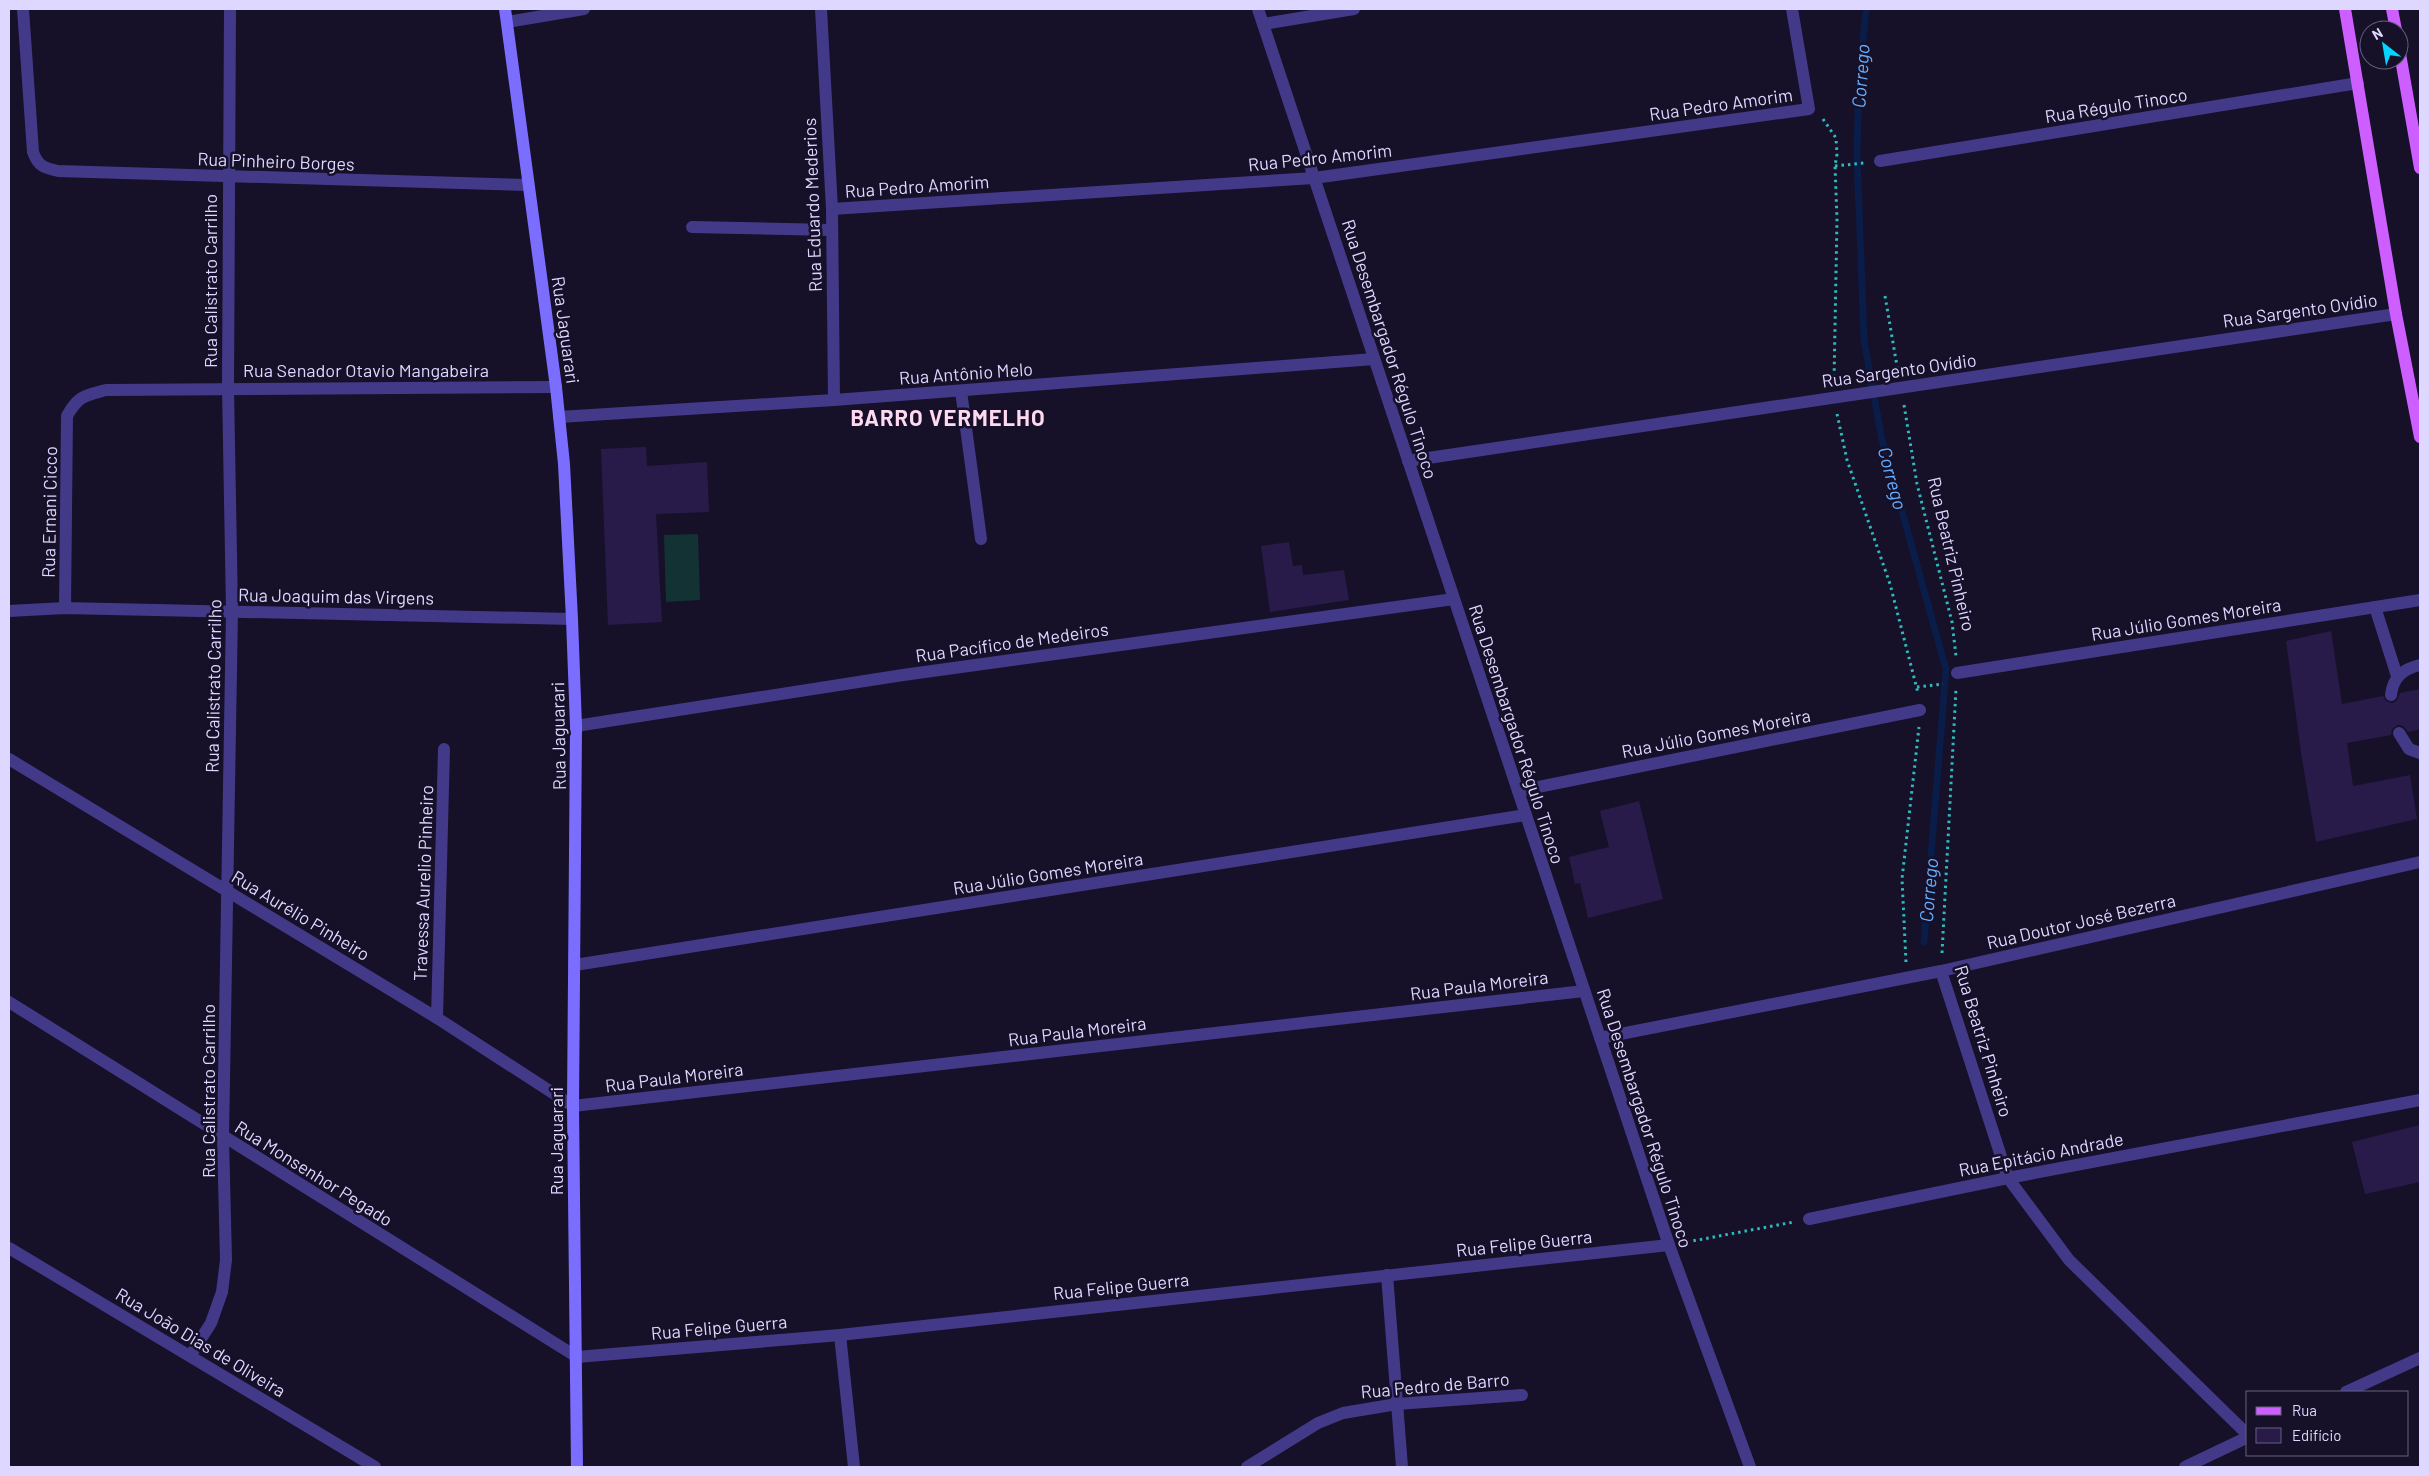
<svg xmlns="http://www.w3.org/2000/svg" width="2429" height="1476" font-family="Barlow,sans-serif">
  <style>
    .green { fill: #133233 }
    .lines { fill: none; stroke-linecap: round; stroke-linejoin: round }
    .stream { stroke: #0a1c48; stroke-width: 7 }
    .building { fill: #281b4a }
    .path { stroke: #2ebbbc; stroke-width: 3; stroke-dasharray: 2.5 4; stroke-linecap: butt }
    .service { stroke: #423a88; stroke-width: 12 }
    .minor { stroke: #423a88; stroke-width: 12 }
    .tertiary { stroke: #423a88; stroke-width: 12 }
    .secondary { stroke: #7b6eff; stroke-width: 12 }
    .primary { stroke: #cd5eff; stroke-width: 12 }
    .labels { text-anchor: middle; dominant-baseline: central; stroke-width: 5; stroke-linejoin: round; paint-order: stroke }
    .street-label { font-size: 18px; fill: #ded7ff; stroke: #161029 }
    .water-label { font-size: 19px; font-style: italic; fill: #65aeff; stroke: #161029 }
    .district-label { font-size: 22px; font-weight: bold; letter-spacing: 1px; fill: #ffd9ef; stroke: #161029 }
  </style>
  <rect width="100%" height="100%" fill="#161029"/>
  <!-- green -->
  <polygon class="green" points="698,534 700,600 666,602 664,535"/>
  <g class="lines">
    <!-- stream -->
    <polyline class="stream" points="1866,9 1859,78 1857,155 1864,340 1882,440 1946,669 1924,942"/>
  </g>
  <!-- building -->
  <g class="building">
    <polygon points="646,447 647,466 707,462 709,512 656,514 662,622 608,625 601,449"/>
    <polygon points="1289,542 1293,566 1302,565 1303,575 1344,570 1349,600 1270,612 1261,546"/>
    <polygon points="2331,631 2342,704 2383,696 2386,701 2393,703 2397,700 2400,693 2420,689 2420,729 2408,732 2403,726 2398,725 2392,729 2391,735 2347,743 2353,786 2410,775 2417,819 2316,842 2301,753 2286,641"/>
    <polygon points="1639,801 1663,899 1588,918 1580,883 1575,884 1569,857 1609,847 1600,811"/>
    <polygon points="2420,1125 2420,1182 2365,1194 2352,1142"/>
  </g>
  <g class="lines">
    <!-- path -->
    <g class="path">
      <polyline points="1823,119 1836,138 1837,154 1835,166 1837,219 1834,381"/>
      <polyline points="1835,166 1864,163"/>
      <polyline points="1885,296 1898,372"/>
      <polyline points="1904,405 1917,484 1952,622 1956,656"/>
      <polyline points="1837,414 1847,460 1890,584 1918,693"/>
      <polyline points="1917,687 1943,684"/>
      <polyline points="1942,953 1956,689"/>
      <polyline points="1906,962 1902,879 1919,727"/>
      <polyline points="1687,1242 1794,1222"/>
    </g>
    <!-- service -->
    <g class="service">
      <polyline points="1263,24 1354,9"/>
      <polyline points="692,227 832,230"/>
      <polyline points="2375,607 2397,676"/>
      <path d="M2391 695C2393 677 2403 669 2420 665"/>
      <polyline points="2399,733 2409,749 2420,753"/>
    </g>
    <!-- minor -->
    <g class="minor">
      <path d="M23 9 33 152C38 166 44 168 58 171L528 185"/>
      <polyline points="821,9 832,209 834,400"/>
      <polyline points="507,22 584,9"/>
      <polyline points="1880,161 2358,83"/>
      <polyline points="832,209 1314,178 1809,109 1792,9"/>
      <polyline points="961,391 981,539"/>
      <polyline points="559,417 834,400 1374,359"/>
      <polyline points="1408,461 2396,314"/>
      <path d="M65 608 67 416C78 396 84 396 106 390L556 387"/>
      <polyline points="9,611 65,608 572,619"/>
      <polyline points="1957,673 2420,600"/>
      <polyline points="576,726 903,675 1454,599"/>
      <polyline points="9,759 437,1018 573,1106 1584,991"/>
      <polyline points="1518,791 1920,710"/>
      <polyline points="575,965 1526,815"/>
      <polyline points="1941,971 2008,1178 2069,1260 2248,1435"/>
      <polyline points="9,1002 577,1357 840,1335 1669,1245"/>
      <polyline points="437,1018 444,749"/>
      <polyline points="1600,1038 1941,971 2420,862"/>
      <polyline points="1809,1219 2008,1178 2420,1100"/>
      <polyline points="9,1248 375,1467"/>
      <polyline points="1387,1275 1402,1467"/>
      <polyline points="840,1335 854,1467"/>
      <polyline points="190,1356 211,1323 222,1292 226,1260 223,1138 232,611 228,388 230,9"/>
      <polyline points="2346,1392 2420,1358"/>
      <polyline points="1247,1467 1318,1423 1343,1413 1397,1404 1522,1395"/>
      <polyline points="2185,1467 2248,1437"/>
    </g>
    <!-- tertiary -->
    <polyline class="tertiary" points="1258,9 1669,1245 1750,1467"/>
    <!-- secondary -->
    <polyline class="secondary" points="505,9 556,387 564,464 572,619 576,726 573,1106 577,1467"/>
    <!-- primary -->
    <g class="primary">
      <polyline points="2345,9 2396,314 2420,437"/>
      <polyline points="2392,9 2396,30"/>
      <polyline points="2399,48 2420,168"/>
    </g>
  </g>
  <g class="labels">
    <!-- street labels -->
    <g class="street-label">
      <text transform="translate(1721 104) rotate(-8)">Rua Pedro Amorim</text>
      <text transform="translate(2116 105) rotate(-9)">Rua Régulo Tinoco</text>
      <text transform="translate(1320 157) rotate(-6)">Rua Pedro Amorim</text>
      <text transform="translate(276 161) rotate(2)">Rua Pinheiro Borges</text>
      <text transform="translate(917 186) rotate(-4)">Rua Pedro Amorim</text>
      <text transform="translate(812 205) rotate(-92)">Rua Eduardo Mederios</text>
      <text transform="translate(210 281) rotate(-90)">Rua Calistrato Carrilho</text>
      <text transform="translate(2300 310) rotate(-8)">Rua Sargento Ovídio</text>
      <text transform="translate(566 330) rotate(82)">Rua Jaguarari</text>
      <text transform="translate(1390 349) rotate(72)">Rua Desembargador Régulo Tinoco</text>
      <text x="366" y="370">Rua Senador Otavio Mangabeira</text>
      <text transform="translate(1899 370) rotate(-8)">Rua Sargento Ovídio</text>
      <text transform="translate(966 373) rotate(-4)">Rua Antônio Melo</text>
      <text transform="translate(49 512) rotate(-89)">Rua Ernani Cicco</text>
      <text transform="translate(1952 554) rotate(77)">Rua Beatriz Pinheiro</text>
      <text transform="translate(336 596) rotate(1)">Rua Joaquim das Virgens</text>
      <text transform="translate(2186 619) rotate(-9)">Rua Júlio Gomes Moreira</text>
      <text transform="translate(1012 642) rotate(-8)">Rua Pacífico de Medeiros</text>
      <text transform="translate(213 686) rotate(-89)">Rua Calistrato Carrilho</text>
      <text transform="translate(1716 733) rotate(-11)">Rua Júlio Gomes Moreira</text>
      <text transform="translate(1517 734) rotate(72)">Rua Desembargador Régulo Tinoco</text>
      <text transform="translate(558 736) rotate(-91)">Rua Jaguarari</text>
      <text transform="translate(1048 873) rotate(-9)">Rua Júlio Gomes Moreira</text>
      <text transform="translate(423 883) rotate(-88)">Travessa Aurelio Pinheiro</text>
      <text transform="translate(301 915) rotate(31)">Rua Aurélio Pinheiro</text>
      <text transform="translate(2081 921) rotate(-13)">Rua Doutor José Bezerra</text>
      <text transform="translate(1479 985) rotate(-7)">Rua Paula Moreira</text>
      <text transform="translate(1077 1031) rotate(-7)">Rua Paula Moreira</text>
      <text transform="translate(1984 1041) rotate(73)">Rua Beatriz Pinheiro</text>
      <text transform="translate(674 1077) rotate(-7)">Rua Paula Moreira</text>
      <text transform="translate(208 1091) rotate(-90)">Rua Calistrato Carrilho</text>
      <text transform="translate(1645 1118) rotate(72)">Rua Desembargador Régulo Tinoco</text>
      <text transform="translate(556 1141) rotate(-90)">Rua Jaguarari</text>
      <text transform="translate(2041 1154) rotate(-11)">Rua Epitácio Andrade</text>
      <text transform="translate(314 1173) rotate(32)">Rua Monsenhor Pegado</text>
      <text transform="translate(1524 1243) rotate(-6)">Rua Felipe Guerra</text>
      <text transform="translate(1121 1286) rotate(-6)">Rua Felipe Guerra</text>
      <text transform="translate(719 1327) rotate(-5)">Rua Felipe Guerra</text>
      <text transform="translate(201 1342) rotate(31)">Rua João Dias de Oliveira</text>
      <text transform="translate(1435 1385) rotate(-5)">Rua Pedro de Barro</text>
    </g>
    <!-- water labels -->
    <g class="water-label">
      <text transform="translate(1860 76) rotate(-86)">Corrego</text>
      <text transform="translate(1893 478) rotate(75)">Corrego</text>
      <text transform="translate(1928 890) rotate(-85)">Corrego</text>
    </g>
    <!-- district labels -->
    <g class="district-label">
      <text x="948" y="417">BARRO VERMELHO</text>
    </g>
  </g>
  <!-- border -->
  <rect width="2429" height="1476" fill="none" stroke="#ded7ff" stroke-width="20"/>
  <!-- legend -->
  <rect x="2246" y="1391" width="162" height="65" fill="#161029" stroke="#66607f"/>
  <rect x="2256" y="1407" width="25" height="8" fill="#cd5eff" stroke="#66607f"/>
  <text x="2292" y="1416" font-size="15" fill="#ded7ff">Rua</text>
  <rect x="2256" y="1428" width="25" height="15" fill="#281b4a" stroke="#66607f"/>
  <text x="2292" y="1441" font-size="15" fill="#ded7ff">Edifício</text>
  <!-- north arrow -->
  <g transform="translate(2384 45) rotate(329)"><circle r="24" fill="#161029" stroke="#66607f"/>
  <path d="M0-4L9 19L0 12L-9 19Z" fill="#03d5ff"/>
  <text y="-8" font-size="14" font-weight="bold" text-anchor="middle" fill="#ded7ff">N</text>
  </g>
</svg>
